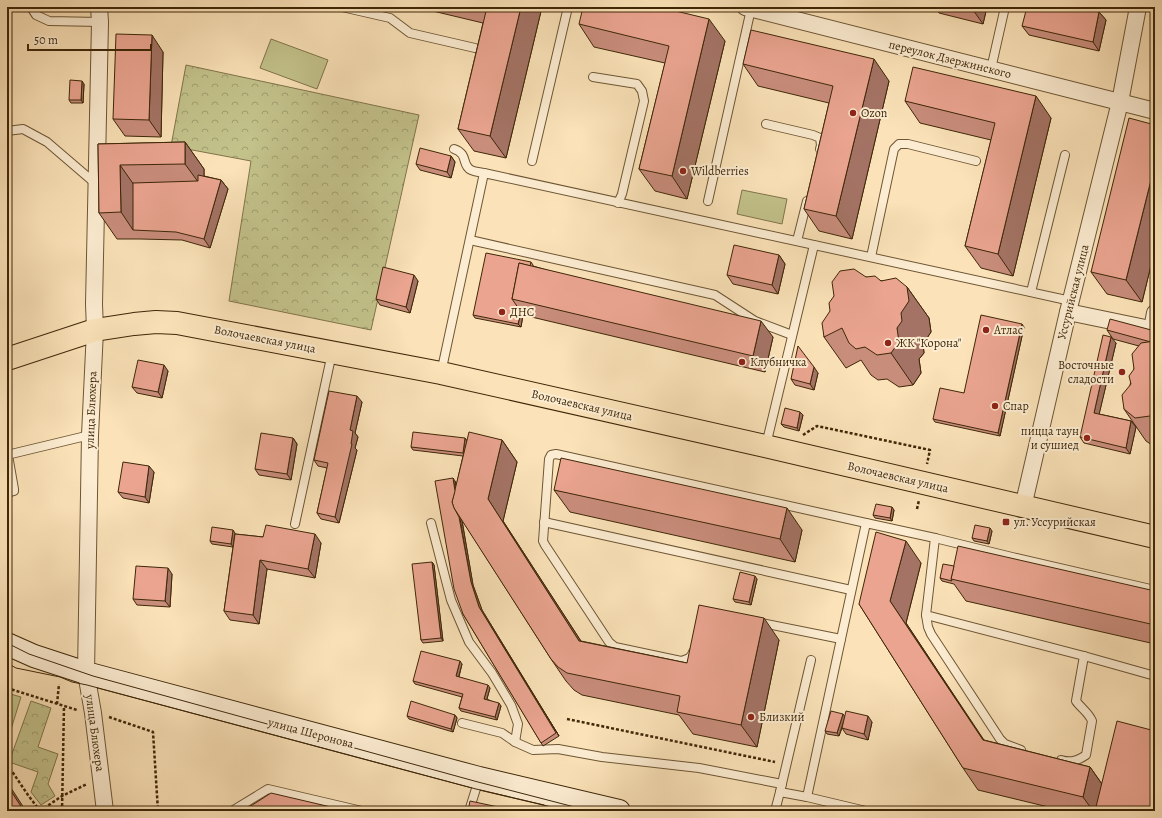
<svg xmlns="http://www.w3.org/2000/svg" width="1162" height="818" font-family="Alegreya,serif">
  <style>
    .grass { fill: #c3c28b; stroke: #80744a }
    .park { fill: url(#park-crowns); stroke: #80744a }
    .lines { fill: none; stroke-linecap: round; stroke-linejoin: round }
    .service-casing { stroke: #6d5634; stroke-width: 10 }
    .minor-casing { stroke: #6d5634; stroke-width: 18 }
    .secondary-casing { stroke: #3e2708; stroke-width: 24 }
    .primary-casing { stroke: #3e2708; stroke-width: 24 }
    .path { stroke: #3e2708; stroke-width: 2.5; stroke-dasharray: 3 2; stroke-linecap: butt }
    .service { stroke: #fcecd1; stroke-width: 8 }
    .minor { stroke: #fcecd1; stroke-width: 16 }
    .secondary { stroke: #fcecd1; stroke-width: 22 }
    .primary { stroke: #fbe2b8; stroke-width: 22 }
    .tram { stroke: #3e2708; stroke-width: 1 }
    .wall { fill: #c98d7c; stroke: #3e2708 }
    .shaded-wall { fill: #a47365; stroke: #3e2708 }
    .building { fill: #eaa490; stroke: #3e2708 }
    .poi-dot { fill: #8f2418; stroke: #fcecd1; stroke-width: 1.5 }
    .labels { text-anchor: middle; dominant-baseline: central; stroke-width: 4; stroke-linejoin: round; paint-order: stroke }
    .street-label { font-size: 12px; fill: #3e2708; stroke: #fcecd1 }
    .poi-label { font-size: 12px; fill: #3e2708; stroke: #fcecd1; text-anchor: start }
  </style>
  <defs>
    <pattern id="park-crowns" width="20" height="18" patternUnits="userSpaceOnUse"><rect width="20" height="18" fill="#c3c28b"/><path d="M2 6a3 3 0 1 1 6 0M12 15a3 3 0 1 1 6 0" fill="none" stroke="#a09e70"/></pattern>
  </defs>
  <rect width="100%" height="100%" fill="#fbe2b8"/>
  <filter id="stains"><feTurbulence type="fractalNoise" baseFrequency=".005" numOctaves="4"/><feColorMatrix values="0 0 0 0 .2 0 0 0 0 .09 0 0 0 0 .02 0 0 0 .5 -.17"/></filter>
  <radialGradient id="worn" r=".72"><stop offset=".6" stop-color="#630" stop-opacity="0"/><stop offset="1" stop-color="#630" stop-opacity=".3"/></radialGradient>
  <!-- grass -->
  <g class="grass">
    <polygon points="271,39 328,60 317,89 260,68"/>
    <polygon points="742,190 787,199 782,224 737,214"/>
    <polygon points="7,693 21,697 8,739 7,739"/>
  </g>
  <!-- park -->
  <g class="park">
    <polygon points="186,65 419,115 371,330 229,301 251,161 171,146"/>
    <polygon points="31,701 51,708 38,747 58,754 48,784 55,796 41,805 31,792 38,772 9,762"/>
  </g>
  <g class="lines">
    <defs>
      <g id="service">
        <polyline points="31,7 36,15 49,21 100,22"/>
        <polyline points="342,7 390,18 410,33 475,48"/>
        <polyline points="991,69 1005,7"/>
        <polyline points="593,77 637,84 642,91 644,101 622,194 618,203"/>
        <polyline points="766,124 813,135 820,138 821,145 820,149"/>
        <polyline points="7,131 23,129 47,142 96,184"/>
        <path d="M454 149C469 154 461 165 471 170 475 172 480 172 484 173"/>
        <polyline points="532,161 568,7"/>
        <polyline points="708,201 751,9"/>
        <polyline points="470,240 715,295 755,321 792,335"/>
        <polyline points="797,241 807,201"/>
        <polyline points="871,257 894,149 899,144 908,144 976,161"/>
        <polyline points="1031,292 1065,155"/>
        <polyline points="441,373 484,173 1071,301"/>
        <polyline points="766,445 814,245"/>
        <polyline points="7,455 90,435"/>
        <polyline points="7,493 14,491 14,489 8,455"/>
        <polyline points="544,522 851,590"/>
        <polyline points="431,523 451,600 469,642 492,673 511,705 518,724 515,742"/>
        <polyline points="295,524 332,353"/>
        <polyline points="935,538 1012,557 1155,590"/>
        <polyline points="926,615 928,627 931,634 1000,739 1005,744 1021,750"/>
        <polyline points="757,622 841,639"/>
        <path d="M693 652C691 658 688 659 681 661L615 647 609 642 545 545 543 541 549 459 551 455 556 454 866 523"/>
        <polyline points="462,723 502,733 515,742 533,750 558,749 602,757 699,768 782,784"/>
        <path d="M1061 760C1071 763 1077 761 1086 755L1092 721C1089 713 1081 708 1076 701L1084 656"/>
        <polyline points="780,792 811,660"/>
        <polyline points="807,797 866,523 935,538 926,615 1084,656 1155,676"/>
        <polyline points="232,811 268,789 362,811"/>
        <polyline points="469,811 479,779"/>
        <polyline points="775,811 780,792 807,797 866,811"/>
      </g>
      <g id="minor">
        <polyline points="99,7 100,22 94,304 95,330 90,435 86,673 93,713 105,811"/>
        <polyline points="745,7 1155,111"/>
        <polyline points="1068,312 1155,330"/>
        <polyline points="1152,329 1155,313"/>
        <polyline points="1023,507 1068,312 1120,102 1138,7"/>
      </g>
      <polyline id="secondary" points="7,644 34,656 86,673 479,778 619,811"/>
      <polyline id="primary" points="7,359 95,330 134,324 156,322 177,323 441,373 765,446 1155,537"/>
    </defs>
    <!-- service casing -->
    <use href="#service" class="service-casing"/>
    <!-- minor casing -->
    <use href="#minor" class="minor-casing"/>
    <!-- secondary casing -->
    <use href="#secondary" class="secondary-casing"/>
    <!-- primary casing -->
    <use href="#primary" class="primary-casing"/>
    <!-- path -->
    <g class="path">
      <polyline points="803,435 817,426 930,450 927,464"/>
      <polyline points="917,509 919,500"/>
      <polyline points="7,688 77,710"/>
      <polyline points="57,704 59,684"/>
      <polyline points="109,717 153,732 158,811"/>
      <polyline points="567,719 775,762"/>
      <polyline points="7,764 28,795 40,811"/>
      <polyline points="40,811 62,796 87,784"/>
      <polyline points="62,811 64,706"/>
    </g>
    <!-- service -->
    <use href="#service" class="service"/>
    <!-- minor -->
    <use href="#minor" class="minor"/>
    <!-- secondary -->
    <use href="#secondary" class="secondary"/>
    <!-- primary -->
    <use href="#primary" class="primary"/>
    <!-- tram -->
    <g class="tram">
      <polyline points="7,643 29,654 93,676 478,782 590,811"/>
      <polyline points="7,663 16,668 60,677 72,682 87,685 476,789 544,805"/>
    </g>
  </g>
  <!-- wall -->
  <g class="wall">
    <polygon points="416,7 542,7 506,158 474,151 458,129 483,23"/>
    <polygon points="935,7 987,7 983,24 939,13"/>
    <polygon points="1099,12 1106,20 1099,51 1029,35 1022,26"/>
    <polygon points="579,24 725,41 687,199 655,191 639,169 665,63 594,47"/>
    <polygon points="163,52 161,137 125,136 113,119"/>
    <polygon points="743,64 889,81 852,239 819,231 804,209 829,103 758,86"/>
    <polygon points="84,84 83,103 71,103 69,100"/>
    <polygon points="905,101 1051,118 1013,276 981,268 965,246 991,140 920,123"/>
    <polygon points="1155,125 1155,249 1142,302 1107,294 1091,272"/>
    <polygon points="185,142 204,169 204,176 221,180 228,189 210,248 182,240 140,239 117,239 99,213 98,144"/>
    <polygon points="451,156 455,162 451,178 420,170 416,164"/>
    <polygon points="779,255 785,264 778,294 733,284 727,275"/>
    <polygon points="531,262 533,265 533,266 773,337 765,372 523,315 521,327 475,318 473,315"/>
    <polygon points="866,277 907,287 929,318 931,332 923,344 924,353 919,359 921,373 913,385 899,387 887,379 878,380 871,375 861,360 846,368 824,337 834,296"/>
    <polygon points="418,281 410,313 380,305 376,299"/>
    <polygon points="1024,327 1000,436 935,422 933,419 964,393"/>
    <polygon points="1107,330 1155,331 1155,447 1146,441 1124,409 1134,369 1139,346 1113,339"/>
    <polygon points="1116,343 1099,414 1131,421 1136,427 1130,454 1084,443 1080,437"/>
    <polygon points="168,371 162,398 137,393 132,387"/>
    <polygon points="818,373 814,390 795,385 791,379"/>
    <polygon points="362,402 355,433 358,437 355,448 357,450 339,523 321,519 317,513 327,468 318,466 314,460"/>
    <polygon points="800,412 803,415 799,431 784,427 781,424"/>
    <polygon points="293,438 297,444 291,480 259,475 255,469"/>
    <polygon points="467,440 502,440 517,462 503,521 581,641 687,663 779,640 757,747 693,734 679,715 582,695 574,690 566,681 551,659 462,520 473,585 482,610 559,736 543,746 463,614 455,481 456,487 463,456 413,450 411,447"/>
    <polygon points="154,472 149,503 123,498 118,492"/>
    <polygon points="554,490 802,530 795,562 570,512"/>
    <polygon points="894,510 892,521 875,518 873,515"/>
    <polygon points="992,531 989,544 974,541 972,538"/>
    <polygon points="235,534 263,537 321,543 315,578 267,569 259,624 230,620 224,611 233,547 212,544 210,541"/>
    <polygon points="432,562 434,565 443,641 423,643 421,640"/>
    <polygon points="921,563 906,623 984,740 1090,767 1102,784 1155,811 1065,811 978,790 963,768 859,604"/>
    <polygon points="954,566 1155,591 1155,644 966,601 954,584 942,581 940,578"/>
    <polygon points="172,574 170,607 137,605 133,599"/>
    <polygon points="757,579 751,605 735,602 733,599"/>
    <polygon points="462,664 459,677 490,688 487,699 501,706 497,720 461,711 459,708 462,697 415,684 413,681"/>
    <polygon points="843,714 844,717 872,722 868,740 846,734 842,728 839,736 827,734 825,731"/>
    <polygon points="455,715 457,718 453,732 409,719 407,716"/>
  </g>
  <!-- shaded-wall -->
  <g class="shaded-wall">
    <polygon points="521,7 542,7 506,158 490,136"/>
    <polygon points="971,7 987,7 983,24"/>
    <polygon points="1099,12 1106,20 1099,51 1093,42"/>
    <polygon points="709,19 725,41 687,199 672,176"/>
    <polygon points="152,35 163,52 161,137 149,120"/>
    <polygon points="874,59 889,81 852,239 836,216"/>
    <polygon points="82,81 84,84 83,103 81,100"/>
    <polygon points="1036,96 1051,118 1013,276 998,254"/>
    <polygon points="185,142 204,169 204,190 185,164"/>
    <polygon points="451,156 455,162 451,178 447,172"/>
    <polygon points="1155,164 1155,249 1142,302 1126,280"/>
    <polygon points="120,165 139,192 133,230 121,212"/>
    <polygon points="221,180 228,189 210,248 204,239"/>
    <polygon points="779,255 785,264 778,294 772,285"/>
    <polygon points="414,275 418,281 410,313 406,307"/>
    <polygon points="907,287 929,318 931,332 923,344 924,353 919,359 921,373 913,385 891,353"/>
    <polygon points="521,312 523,315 521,327 518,324"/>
    <polygon points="761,321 773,337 765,372 753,356"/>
    <polygon points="1022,324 1024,327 1000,436 998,433"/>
    <polygon points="1111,337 1116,343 1098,419 1094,413"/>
    <polygon points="164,365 168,371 162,398 158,392"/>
    <polygon points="814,367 818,373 814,390 810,384"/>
    <polygon points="357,396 362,402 355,433 358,437 355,448 357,450 339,523 335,517 350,430"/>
    <polygon points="800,412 803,415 799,431 797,428"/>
    <polygon points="1131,421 1136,427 1130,454 1126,448"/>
    <polygon points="293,438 297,444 291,480 287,474"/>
    <polygon points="465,438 467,441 465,456 463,453"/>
    <polygon points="502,440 517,462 503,521 595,663 579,641 488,499"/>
    <polygon points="149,466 154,472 149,503 145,497"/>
    <polygon points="453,478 455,481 473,585 482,610 559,736 479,607 471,582"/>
    <polygon points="892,507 894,510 892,521 890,518"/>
    <polygon points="787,508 802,530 795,562 780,539"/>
    <polygon points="990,528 992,531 989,544 987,541"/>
    <polygon points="233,530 235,533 233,547 231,544"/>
    <polygon points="315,534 321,543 315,578 308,569"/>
    <polygon points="906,541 921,563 906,623 998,762 983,740 890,601"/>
    <polygon points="260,560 267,569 259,624 253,615"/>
    <polygon points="432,562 434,565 443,641 441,638"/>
    <polygon points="168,568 172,574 170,607 165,601"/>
    <polygon points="755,576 757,579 751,605 749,602"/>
    <polygon points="764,618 779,640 757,747 741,725"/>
    <polygon points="460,661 462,664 458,679 456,676"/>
    <polygon points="488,685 490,688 486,702 484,699"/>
    <polygon points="499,703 501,706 497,720 495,717"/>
    <polygon points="843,714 845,717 839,736 837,733"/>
    <polygon points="455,715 457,718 453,732 451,729"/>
    <polygon points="868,716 872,722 868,740 864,734"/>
    <polygon points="1090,767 1106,790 1101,811 1093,811 1083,797"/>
    <polygon points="7,782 13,791 26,811 24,811 7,785"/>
  </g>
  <!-- building -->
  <g class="building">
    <polygon points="487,7 521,7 490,136 458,129"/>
    <polygon points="583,7 659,7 709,19 672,176 639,169 669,46 579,24"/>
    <polygon points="1027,7 1079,7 1099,12 1093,42 1022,26"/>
    <polygon points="751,30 874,59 836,216 804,209 833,86 743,64"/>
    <polygon points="116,34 152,35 149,120 113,119"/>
    <polygon points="913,67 1036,96 998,254 965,246 995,123 905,101"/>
    <polygon points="70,80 82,81 81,100 69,100"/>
    <polygon points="1129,118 1155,125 1155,164 1126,280 1091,272"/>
    <polygon points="185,142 185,164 120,165 121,212 99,213 98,144"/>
    <polygon points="420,148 451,156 447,172 416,164"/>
    <polygon points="198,175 221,180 204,239 176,232 133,230 133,183 198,181"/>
    <polygon points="734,245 779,255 772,285 727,275"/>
    <polygon points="486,253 531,262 530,266 519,263 512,299 521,312 518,324 473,315"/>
    <polygon points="519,263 761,321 753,356 512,299"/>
    <polygon points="383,267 414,275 406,307 376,299"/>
    <polygon points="854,269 866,277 875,276 881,281 896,278 907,287 909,301 901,313 902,321 897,328 899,342 891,353 877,355 865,347 856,349 849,343 842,328 824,337 822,323 830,311 829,303 834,296 832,282 840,271"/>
    <polygon points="981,315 1022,324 998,433 933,419 940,388 964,393"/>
    <polygon points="1110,319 1155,331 1155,341 1151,342 1107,330"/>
    <polygon points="1103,335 1111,337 1094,413 1131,421 1126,448 1080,437"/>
    <polygon points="1155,341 1155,420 1150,416 1135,418 1124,409 1122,395 1131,384 1129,376 1134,369 1132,354 1141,343"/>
    <polygon points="798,346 814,367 810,384 791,379"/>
    <polygon points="138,360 164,365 158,392 132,387"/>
    <polygon points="329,391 357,396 350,430 353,431 351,444 352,444 335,517 317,513 328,463 314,460"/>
    <polygon points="785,408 800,412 797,428 781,424"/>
    <polygon points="413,432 465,438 463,453 411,447"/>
    <polygon points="469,432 502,440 488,499 579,641 687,663 699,605 764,618 741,725 677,712 680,696 567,673 558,667 551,659 454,508 452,502"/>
    <polygon points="261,433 293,438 287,474 255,469"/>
    <polygon points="561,458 787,508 780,539 554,490"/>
    <polygon points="123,462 149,466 145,497 118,492"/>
    <polygon points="453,478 455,491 452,502 454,508 459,517 471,582 479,607 556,733 541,743 463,614 454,589 435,481"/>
    <polygon points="876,504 892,507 890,518 873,515"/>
    <polygon points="266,525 315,534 308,569 260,560 253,615 224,611 235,534 263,537"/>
    <polygon points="975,525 990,528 987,541 972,538"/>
    <polygon points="212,527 233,530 231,544 210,541"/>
    <polygon points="876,532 906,541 890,601 983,740 1090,767 1083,797 963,768 859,604"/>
    <polygon points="958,546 1155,591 1155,625 951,579"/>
    <polygon points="432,562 441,638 421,640 412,564"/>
    <polygon points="943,564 954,566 951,579 952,581 940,578"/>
    <polygon points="136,566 168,568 165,601 133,599"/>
    <polygon points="740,572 755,576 749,602 733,599"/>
    <polygon points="421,651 460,661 456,676 488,685 484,699 499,703 495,717 459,708 463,694 413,681"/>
    <polygon points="411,701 455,715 451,729 407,716"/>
    <polygon points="831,711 843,714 837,733 825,731"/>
    <polygon points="846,711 868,716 864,734 842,728"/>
    <polygon points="1117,721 1155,731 1155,811 1095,811"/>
    <polygon points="7,785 24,811 7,811"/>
    <polygon points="271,793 348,811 243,811"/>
    <polygon points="470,801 517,811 468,811"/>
  </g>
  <!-- markers -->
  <g class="poi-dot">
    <circle cx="853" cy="113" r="4"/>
    <circle cx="683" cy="171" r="4"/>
    <circle cx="502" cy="312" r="4"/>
    <circle cx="986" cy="330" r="4"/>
    <circle cx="888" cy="343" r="4"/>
    <circle cx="742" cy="362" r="4"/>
    <circle cx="1122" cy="372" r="4"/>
    <circle cx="995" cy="406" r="4"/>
    <circle cx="1087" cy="438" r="4"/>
    <rect x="1002" y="518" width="8" height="8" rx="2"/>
    <circle cx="751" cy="717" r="4"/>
  </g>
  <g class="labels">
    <!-- street labels -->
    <g class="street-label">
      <text transform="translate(950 59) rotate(14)">переулок Дзержинского</text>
      <text transform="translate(1073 292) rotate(-76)">Уссурийская улица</text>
      <text transform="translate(265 339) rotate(11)">Волочаевская улица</text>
      <text transform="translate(582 405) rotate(13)">Волочаевская улица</text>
      <text transform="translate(91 410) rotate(-88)">улица Блюхера</text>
      <text transform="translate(898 477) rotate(13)">Волочаевская улица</text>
      <text transform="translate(95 733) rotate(82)">улица Блюхера</text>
      <text transform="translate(311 733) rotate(15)">улица Шеронова</text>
    </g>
    <!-- poi labels -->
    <g class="poi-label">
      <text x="861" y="113">Ozon</text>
      <text x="691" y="171">Wildberries</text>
      <text x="510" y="312">ДНС</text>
      <text x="994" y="330">Атлас</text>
      <text x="896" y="343">ЖК "Корона"</text>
      <text x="750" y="362">Клубничка</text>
      <text x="1114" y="365" text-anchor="end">Восточные<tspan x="1114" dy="14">сладости</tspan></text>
      <text x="1003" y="406">Спар</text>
      <text x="1079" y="431" text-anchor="end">пицца таун<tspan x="1079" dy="14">и сушиед</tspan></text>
      <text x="1014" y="522">ул. Уссурийская</text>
      <text x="759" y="717">Близкий</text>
    </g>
  </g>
  <!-- margin -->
  <rect width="1162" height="818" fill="none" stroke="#fbe2b8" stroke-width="24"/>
  <rect x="8" y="8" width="1146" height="802" fill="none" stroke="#3e2708" stroke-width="2"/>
  <rect x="12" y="12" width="1138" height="794" fill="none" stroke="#3e2708"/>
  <!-- scale -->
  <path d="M28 44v6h123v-6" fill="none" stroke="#3e2708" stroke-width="2"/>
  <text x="34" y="44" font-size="12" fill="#3e2708" stroke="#fcecd1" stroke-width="3" paint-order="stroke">50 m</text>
  <rect width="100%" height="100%" filter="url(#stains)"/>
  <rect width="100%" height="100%" fill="url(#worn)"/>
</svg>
